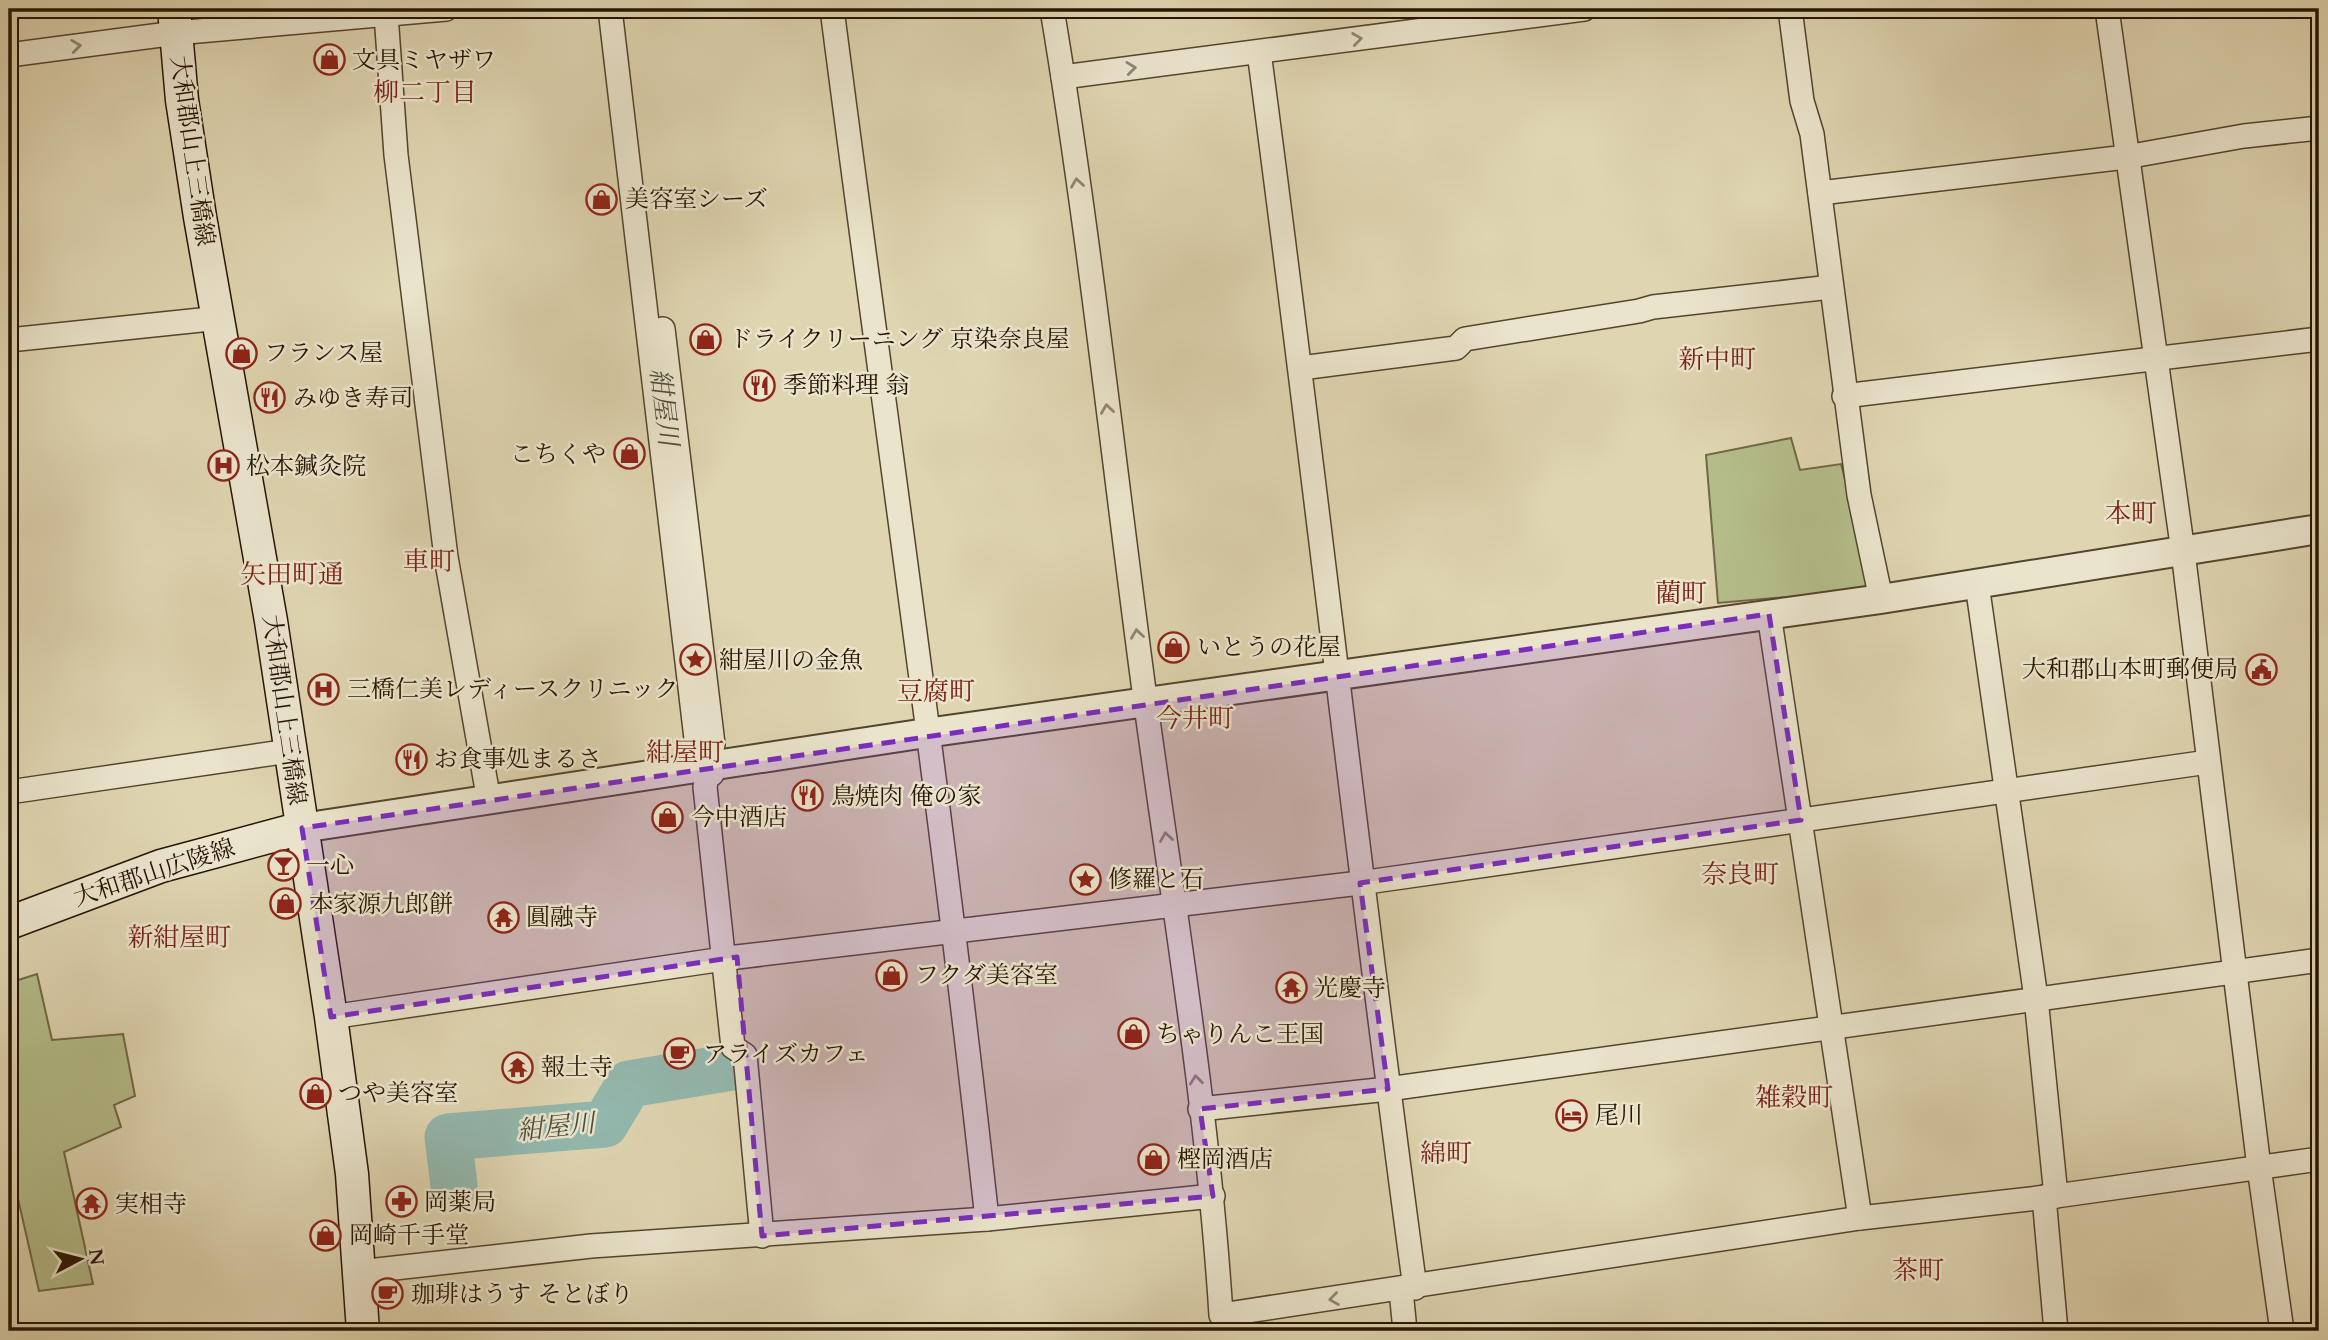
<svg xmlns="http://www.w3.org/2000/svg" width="2328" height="1340" font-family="Cardo,'Noto Serif JP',serif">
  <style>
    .green { fill: #b4bd8a; stroke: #6e6845; stroke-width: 2 }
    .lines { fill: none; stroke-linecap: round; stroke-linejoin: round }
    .river { stroke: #93b8ae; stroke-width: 47 }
    .minor-casing { stroke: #55442c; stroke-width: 26 }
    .tertiary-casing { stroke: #55442c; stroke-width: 32 }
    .secondary-casing { stroke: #271400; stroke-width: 35 }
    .minor { stroke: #eae4cc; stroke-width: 23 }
    .tertiary { stroke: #eae4cc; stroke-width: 28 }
    .secondary { stroke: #eae4cc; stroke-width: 32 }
    .oneway { stroke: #928670 }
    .marked { fill: #7b2cbf; fill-opacity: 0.2; stroke: #7b2cbf; stroke-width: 5; stroke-dasharray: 14 9; stroke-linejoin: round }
    .labels { text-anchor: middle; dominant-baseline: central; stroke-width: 5; stroke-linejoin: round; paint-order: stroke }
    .poi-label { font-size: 24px; fill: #271400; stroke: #eae4cc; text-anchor: start }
    .street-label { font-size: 24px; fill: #271400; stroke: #eae4cc }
    .neighbourhood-label { font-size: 26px; fill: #7a1f14; stroke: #eae4cc }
    .water-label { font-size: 26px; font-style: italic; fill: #4d4d3d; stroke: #eae4cc }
  </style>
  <rect width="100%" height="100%" fill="#dfd5b1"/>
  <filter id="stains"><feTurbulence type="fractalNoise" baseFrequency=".00286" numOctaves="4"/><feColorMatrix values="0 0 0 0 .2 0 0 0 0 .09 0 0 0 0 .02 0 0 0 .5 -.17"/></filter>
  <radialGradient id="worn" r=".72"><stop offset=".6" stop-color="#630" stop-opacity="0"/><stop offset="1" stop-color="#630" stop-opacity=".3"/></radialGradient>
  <!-- green -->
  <g class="green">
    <polygon points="1791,438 1800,470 1841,464 1875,589 1718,603 1706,455"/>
    <polygon points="37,974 52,1040 123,1034 135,1096 114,1105 121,1127 64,1152 93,1284 39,1291 9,1159 9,983"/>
  </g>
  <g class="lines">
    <!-- river -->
    <polyline class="river" points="454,1185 448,1137 605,1124 629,1084 732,1067"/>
    <defs>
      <g id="minor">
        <polyline points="610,9 697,747 709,767 705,787 733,1047 745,1055 762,1236"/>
        <path d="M832 9C884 412 943 815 987 1219"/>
        <path d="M1052 9C1090 237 1114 468 1145 698 1173 903 1208 1108 1221 1315L1860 1218 2056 1196 2319 1159"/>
        <polyline points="1790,9 1802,101 1812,134 1859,495 1881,599"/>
        <polyline points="2107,9 2183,552 2259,1167 2282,1331"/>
        <polyline points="386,14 396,155 446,557 489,801"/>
        <path d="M1259 52C1314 464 1359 877 1415 1288"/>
        <polyline points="9,55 176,33 446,9"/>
        <polyline points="1063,77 1584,9"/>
        <polyline points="1820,193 2126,157 2244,136 2319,128"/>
        <polyline points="663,329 713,744 709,767 712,774"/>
        <polyline points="9,340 220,318"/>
        <polyline points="1301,368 1456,348 1465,339 1639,311 1653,307 1831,287"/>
        <polyline points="1844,396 2319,339"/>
        <polyline points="1977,584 2036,998 2056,1196"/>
        <polyline points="1769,614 1860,1218"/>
        <polyline points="9,792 289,751"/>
        <polyline points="331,1017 737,957 1360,883 2208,762"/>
        <polyline points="1200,1109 1388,1089 2319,960"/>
        <polyline points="2044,1197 2056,1331"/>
        <polyline points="359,1272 591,1246 987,1219 1213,1196"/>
        <polyline points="1401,1290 1405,1331"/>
      </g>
      <polyline id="tertiary" points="302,828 926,733 1881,599 2319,529"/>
      <g id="secondary">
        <polyline points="174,9 182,100 200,217 271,621 331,1017 352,1174 363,1331"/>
        <polyline points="9,923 161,866 302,828"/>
      </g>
    </defs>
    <!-- minor casing -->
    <use href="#minor" class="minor-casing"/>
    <!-- tertiary casing -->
    <use href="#tertiary" class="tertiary-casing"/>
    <!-- secondary casing -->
    <use href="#secondary" class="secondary-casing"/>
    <!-- minor -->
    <use href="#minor" class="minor"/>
    <!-- tertiary -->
    <use href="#tertiary" class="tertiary"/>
    <!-- secondary -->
    <use href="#secondary" class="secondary"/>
  </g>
  <!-- one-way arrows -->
  <defs><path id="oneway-chevron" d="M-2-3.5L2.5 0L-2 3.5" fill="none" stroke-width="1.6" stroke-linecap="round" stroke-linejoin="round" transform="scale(1.75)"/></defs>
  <g class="oneway">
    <use href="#oneway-chevron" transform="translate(1357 39) rotate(-8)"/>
    <use href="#oneway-chevron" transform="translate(76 46) rotate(-7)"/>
    <use href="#oneway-chevron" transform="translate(1131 68) rotate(-7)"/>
    <use href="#oneway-chevron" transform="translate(1077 183) rotate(-98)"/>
    <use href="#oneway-chevron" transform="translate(1107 409) rotate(-98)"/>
    <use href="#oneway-chevron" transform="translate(1137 634) rotate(-98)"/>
    <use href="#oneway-chevron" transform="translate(1166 837) rotate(-99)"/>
    <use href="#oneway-chevron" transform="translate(1196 1080) rotate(-96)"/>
    <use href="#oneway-chevron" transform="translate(1334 1299) rotate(172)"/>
  </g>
  <!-- marked area -->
  <path class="marked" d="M1769 614 1801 820 1360 883 1388 1089 1200 1109 1213 1196 762 1236 737 957 331 1017 302 828Z"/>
  <!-- icons -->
  <defs>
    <symbol id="shop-ring" viewBox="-11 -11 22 22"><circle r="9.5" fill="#eae4cc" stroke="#8f2418" stroke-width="1.5"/><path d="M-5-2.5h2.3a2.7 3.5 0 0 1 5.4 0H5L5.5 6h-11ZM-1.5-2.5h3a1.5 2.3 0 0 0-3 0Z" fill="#8f2418"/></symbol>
    <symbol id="restaurant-ring" viewBox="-11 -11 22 22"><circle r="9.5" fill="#eae4cc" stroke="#8f2418" stroke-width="1.5"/><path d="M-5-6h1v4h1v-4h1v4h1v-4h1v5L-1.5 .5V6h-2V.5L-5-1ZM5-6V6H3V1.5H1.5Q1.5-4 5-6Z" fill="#8f2418"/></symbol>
    <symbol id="hospital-ring" viewBox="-11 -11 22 22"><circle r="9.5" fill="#eae4cc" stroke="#8f2418" stroke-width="1.5"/><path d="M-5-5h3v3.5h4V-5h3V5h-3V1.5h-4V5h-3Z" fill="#8f2418"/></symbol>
    <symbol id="sight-ring" viewBox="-11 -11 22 22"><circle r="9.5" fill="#eae4cc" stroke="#8f2418" stroke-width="1.5"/><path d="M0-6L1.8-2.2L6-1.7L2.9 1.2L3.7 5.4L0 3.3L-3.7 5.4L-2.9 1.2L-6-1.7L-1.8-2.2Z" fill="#8f2418"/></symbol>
    <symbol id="civic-ring" viewBox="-11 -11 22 22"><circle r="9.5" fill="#eae4cc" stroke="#8f2418" stroke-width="1.5"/><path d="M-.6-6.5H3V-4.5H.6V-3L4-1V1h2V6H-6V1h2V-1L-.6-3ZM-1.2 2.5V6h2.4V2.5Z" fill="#8f2418"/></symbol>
    <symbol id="bar-ring" viewBox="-11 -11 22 22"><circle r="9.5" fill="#eae4cc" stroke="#8f2418" stroke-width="1.5"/><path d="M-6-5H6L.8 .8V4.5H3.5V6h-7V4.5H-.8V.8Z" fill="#8f2418"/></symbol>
    <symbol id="temple-ring" viewBox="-11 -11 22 22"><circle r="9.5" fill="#eae4cc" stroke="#8f2418" stroke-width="1.5"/><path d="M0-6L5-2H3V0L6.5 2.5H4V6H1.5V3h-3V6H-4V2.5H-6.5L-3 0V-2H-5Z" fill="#8f2418"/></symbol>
    <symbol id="cafe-ring" viewBox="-11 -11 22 22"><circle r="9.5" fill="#eae4cc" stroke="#8f2418" stroke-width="1.5"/><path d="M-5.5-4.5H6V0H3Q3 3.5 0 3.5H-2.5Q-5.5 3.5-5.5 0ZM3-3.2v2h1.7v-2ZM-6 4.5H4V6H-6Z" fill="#8f2418"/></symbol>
    <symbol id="hotel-ring" viewBox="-11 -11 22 22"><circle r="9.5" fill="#eae4cc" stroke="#8f2418" stroke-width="1.5"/><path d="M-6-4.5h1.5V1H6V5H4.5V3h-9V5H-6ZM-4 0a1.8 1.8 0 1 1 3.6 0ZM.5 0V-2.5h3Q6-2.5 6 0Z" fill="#8f2418"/></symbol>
    <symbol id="pharmacy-ring" viewBox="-11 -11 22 22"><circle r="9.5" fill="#eae4cc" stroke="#8f2418" stroke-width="1.5"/><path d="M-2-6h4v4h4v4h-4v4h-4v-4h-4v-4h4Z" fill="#8f2418"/></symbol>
  </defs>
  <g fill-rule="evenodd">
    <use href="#shop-ring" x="312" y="42" width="35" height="35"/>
    <use href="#shop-ring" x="584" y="182" width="35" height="35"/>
    <use href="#shop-ring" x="688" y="322" width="35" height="35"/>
    <use href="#shop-ring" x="224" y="336" width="35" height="35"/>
    <use href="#restaurant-ring" x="742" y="368" width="35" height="35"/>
    <use href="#restaurant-ring" x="252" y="380" width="35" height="35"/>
    <use href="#shop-ring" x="612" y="436" width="35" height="35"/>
    <use href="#hospital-ring" x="206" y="448" width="35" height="35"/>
    <use href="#shop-ring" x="1156" y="630" width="35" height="35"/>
    <use href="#sight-ring" x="678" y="642" width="35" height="35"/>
    <use href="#civic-ring" x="2244" y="652" width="35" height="35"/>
    <use href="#hospital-ring" x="306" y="672" width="35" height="35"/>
    <use href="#restaurant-ring" x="394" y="742" width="35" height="35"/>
    <use href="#restaurant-ring" x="790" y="778" width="35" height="35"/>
    <use href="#shop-ring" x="650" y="800" width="35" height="35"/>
    <use href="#bar-ring" x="266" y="848" width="35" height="35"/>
    <use href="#sight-ring" x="1068" y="862" width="35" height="35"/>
    <use href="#shop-ring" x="268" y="886" width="35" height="35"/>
    <use href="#temple-ring" x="486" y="900" width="35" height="35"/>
    <use href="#shop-ring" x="874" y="958" width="35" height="35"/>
    <use href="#temple-ring" x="1274" y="970" width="35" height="35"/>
    <use href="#shop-ring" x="1116" y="1016" width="35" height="35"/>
    <use href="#cafe-ring" x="662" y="1036" width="35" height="35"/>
    <use href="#temple-ring" x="500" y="1050" width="35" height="35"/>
    <use href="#shop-ring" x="298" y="1076" width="35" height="35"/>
    <use href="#hotel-ring" x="1554" y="1098" width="35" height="35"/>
    <use href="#shop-ring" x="1136" y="1142" width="35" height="35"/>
    <use href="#pharmacy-ring" x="384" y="1184" width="35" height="35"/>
    <use href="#temple-ring" x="74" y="1186" width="35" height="35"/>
    <use href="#shop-ring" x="308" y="1218" width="35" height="35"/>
    <use href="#cafe-ring" x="370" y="1276" width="35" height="35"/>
  </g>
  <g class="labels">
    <!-- poi labels -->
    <g class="poi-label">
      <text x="352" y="60">文具ミヤザワ</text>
      <text x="625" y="199">美容室シーズ</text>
      <text x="729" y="339">ドライクリーニング 京染奈良屋</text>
      <text x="264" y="353">フランス屋</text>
      <text x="783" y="385">季節料理 翁</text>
      <text x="293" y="398">みゆき寿司</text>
      <text x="606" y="454" text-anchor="end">こちくや</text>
      <text x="246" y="466">松本鍼灸院</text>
      <text x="1197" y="647">いとうの花屋</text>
      <text x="719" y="660">紺屋川の金魚</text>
      <text x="2238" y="669" text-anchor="end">大和郡山本町郵便局</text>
      <text x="347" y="689">三橋仁美レディースクリニック</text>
      <text x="434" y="759">お食事処まるさ</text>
      <text x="831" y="796">鳥焼肉 俺の家</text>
      <text x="691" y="817">今中酒店</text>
      <text x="306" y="865">一心</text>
      <text x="1108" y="879">修羅と石</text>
      <text x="309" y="904">本家源九郎餅</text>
      <text x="526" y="917">圓融寺</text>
      <text x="915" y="975">フクダ美容室</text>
      <text x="1314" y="988">光慶寺</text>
      <text x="1156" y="1034">ちゃりんこ王国</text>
      <text x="703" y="1054">アライズカフェ</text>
      <text x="541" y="1067">報土寺</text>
      <text x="338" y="1093">つや美容室</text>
      <text x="1595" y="1115">尾川</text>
      <text x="1177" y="1159">樫岡酒店</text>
      <text x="424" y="1202">岡薬局</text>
      <text x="115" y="1204">実相寺</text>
      <text x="349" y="1235">岡崎千手堂</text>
      <text x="411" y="1294">珈琲はうす そとぼり</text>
    </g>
    <!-- street labels -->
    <g class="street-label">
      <text transform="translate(192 151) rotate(82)">大和郡山上三橋線</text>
      <text transform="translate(284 710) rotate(82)">大和郡山上三橋線</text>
      <text transform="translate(154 873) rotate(-18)">大和郡山広陵線</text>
    </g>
    <!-- neighbourhood labels -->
    <g class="neighbourhood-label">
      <text x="425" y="92">柳二丁目</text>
      <text x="1717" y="359">新中町</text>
      <text x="2131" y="513">本町</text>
      <text x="429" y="561">車町</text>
      <text x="292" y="574">矢田町通</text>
      <text x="1681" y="593">藺町</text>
      <text x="936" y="691">豆腐町</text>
      <text x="1195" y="718">今井町</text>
      <text x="685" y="752">紺屋町</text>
      <text x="1740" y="874">奈良町</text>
      <text x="179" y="937">新紺屋町</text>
      <text x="1794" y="1097">雑穀町</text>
      <text x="1446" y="1153">綿町</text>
      <text x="1918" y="1270">茶町</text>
    </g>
    <!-- water labels -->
    <g class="water-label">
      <text transform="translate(664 407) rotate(83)">紺屋川</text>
      <text transform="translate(556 1127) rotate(-6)">紺屋川</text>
    </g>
  </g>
  <!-- margin -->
  <rect width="2328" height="1340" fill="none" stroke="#dfd5b1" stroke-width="35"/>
  <rect x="10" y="10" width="2307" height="1319" fill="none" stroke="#271400" stroke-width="3.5"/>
  <rect x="18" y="18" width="2293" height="1305" fill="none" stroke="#271400" stroke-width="2"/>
  <!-- north arrow -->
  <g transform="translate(80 1259) rotate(83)" stroke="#eae4cc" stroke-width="5" paint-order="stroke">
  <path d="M0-5L12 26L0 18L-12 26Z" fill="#271400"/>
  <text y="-10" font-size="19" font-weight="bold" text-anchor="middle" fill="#271400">N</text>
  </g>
  <rect width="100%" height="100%" filter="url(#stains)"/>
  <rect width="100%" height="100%" fill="url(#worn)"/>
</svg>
